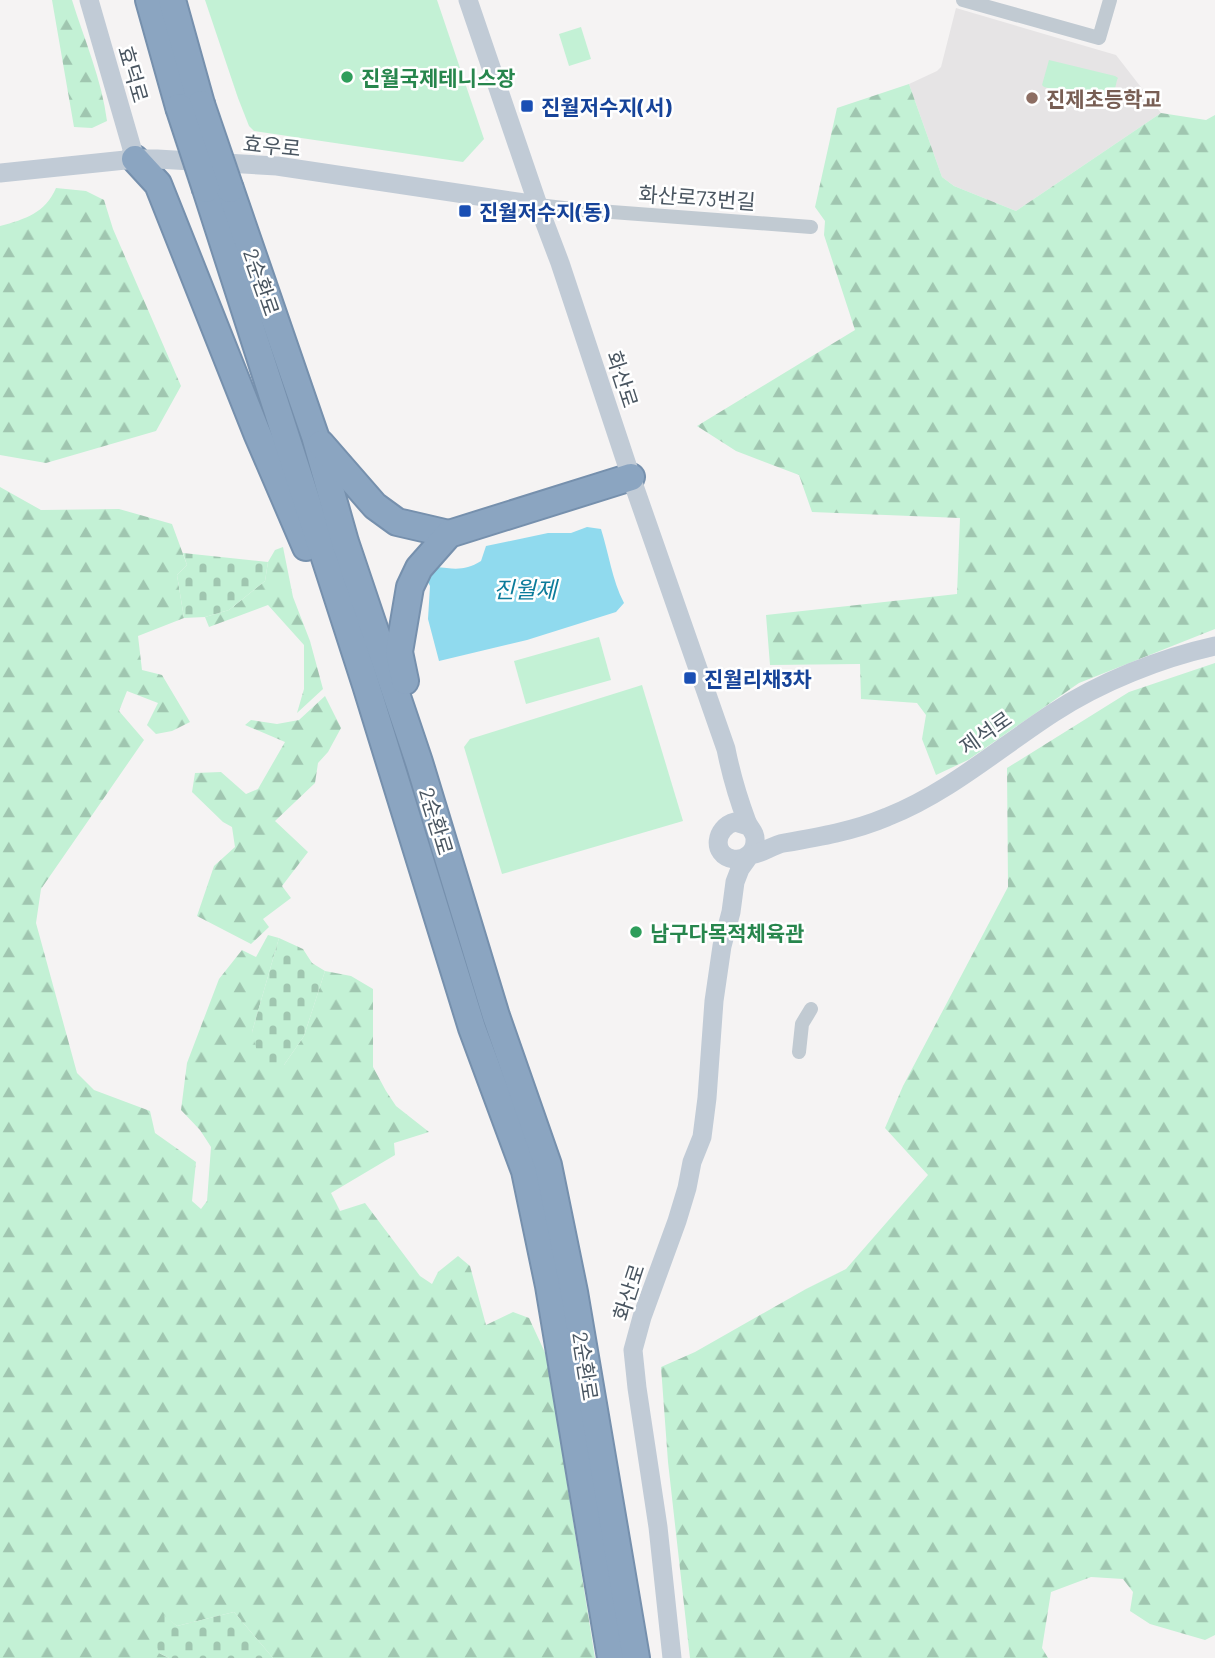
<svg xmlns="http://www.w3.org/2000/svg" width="1215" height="1658" font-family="Barlow,'Noto Sans KR',sans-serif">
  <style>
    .education { fill: #e6e4e5 }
    .forest { fill: url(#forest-firs) }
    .cemetery { fill: url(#cemetery-stones) }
    .green { fill: #c3f1d5 }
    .water { fill: #90daee }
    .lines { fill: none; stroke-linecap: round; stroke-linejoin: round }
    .highway-casing { stroke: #7690ad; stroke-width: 30 }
    .street { stroke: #c1cad2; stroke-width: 14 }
    .secondary { stroke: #c1cbd6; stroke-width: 19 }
    .highway { stroke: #8ba5c1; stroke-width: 26 }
    .highway-bridge-casing { stroke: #7690ad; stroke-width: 30; stroke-linecap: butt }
    .highway-bridge { stroke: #8ba5c1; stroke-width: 26 }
    .leisure-dot { fill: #2e9e5b; stroke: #fff; stroke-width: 2.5 }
    .education-dot { fill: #8d6e63; stroke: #fff; stroke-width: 2.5 }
    .transit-dot { fill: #1a4fb4; stroke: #fff; stroke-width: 2.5 }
    .labels { text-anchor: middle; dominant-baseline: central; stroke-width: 5; stroke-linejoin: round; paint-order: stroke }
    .street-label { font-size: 21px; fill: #4a5661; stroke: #fff }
    .leisure-label { font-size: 21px; font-weight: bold; fill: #27864d; stroke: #fff; text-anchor: start }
    .education-label { font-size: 21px; font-weight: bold; fill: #785e54; stroke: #fff; text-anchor: start }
    .transit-label { font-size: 21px; font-weight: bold; fill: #164399; stroke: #fff; text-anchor: start }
    .water-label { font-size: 23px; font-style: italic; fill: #0c7c9b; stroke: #fff }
  </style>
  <defs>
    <pattern id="forest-firs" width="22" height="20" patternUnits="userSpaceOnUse" patternTransform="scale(1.75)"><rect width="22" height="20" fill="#c3f1d5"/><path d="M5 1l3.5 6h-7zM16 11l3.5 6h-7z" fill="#a0c6b0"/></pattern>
    <pattern id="cemetery-stones" width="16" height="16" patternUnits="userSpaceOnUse" patternTransform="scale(1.75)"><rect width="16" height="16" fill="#c3f1d5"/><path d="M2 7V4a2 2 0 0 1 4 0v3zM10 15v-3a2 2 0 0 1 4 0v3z" fill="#a0c6b0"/></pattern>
  </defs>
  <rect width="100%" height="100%" fill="#f5f3f3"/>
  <!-- education -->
  <polygon class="education" points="956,8 1116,55 1161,113 1016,211 954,186 942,177 909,84 937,71 941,67"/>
  <!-- forest -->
  <g class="forest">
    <path d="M52 0H72C84 39 102 80 107 121L92 128 74 127Z"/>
    <polygon points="909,84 942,177 954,186 1016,211 1161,113 1206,120 1215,115 1215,629 1079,683 968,760 936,775 922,739 926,715 917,703 861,699 860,664 770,665 766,615 957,594 960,518 812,512 799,475 736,451 697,426 855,330 824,235 825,221 815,207 837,108"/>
    <path d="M56 188 86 191 104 200 113 229 181 386 156 431 46 463 0 455V226C26 219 45 213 56 188Z"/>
    <polygon points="0,487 41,510 119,509 172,524 187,565 177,575 184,618 138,636 142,670 162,675 190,722 172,731 156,734 147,725 158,703 127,691 119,711 144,740 41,889 36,923 77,1073 94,1090 150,1111 155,1133 196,1162 192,1201 201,1209 207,1201 211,1147 200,1130 181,1110 187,1063 219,979 242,950 256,957 268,935 279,938 252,1032 284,1065 304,1036 325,971 351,976 373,989 373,1067 386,1091 396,1106 429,1132 394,1143 395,1155 331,1193 340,1211 365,1203 420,1276 432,1284 438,1272 458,1256 470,1266 486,1325 513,1312 529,1318 547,1357 595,1658 273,1658 234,1612 177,1626 164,1616 159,1653 169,1658 0,1658"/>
    <polygon points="283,547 293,597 310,641 323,689 297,713 304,689 304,645 268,605 209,627 205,617 229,610 265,581 268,562 275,550"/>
    <polygon points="1215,663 1215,1635 1205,1640 1150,1624 1130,1611 1133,1592 1123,1579 1091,1577 1051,1592 1042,1648 1048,1658 690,1658 668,1462 661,1367 695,1352 806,1289 846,1269 928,1175 885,1128 903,1086 1008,887 1007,768 1129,692"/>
    <polygon points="325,696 341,728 328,752 318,763 315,783 275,821 308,852 282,886 291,898 263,919 269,927 251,944 197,916 214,866 235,847 232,827 223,822 192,792 195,773 221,772 246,794 258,789 285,742 245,725 251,720 277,724 299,720"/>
  </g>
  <!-- cemetery -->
  <g class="cemetery">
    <polygon points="183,553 268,562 265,581 229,610 205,617 184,618 177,575 187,565"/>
    <polygon points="279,938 303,949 312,963 325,971 304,1036 284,1065 261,1067 252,1032"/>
    <polygon points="234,1612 273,1658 169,1658 159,1653 153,1637 164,1615 177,1626"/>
  </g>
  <!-- green -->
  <g class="green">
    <polygon points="205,0 437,0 484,139 463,162 254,131 249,126 238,98"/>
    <polygon points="581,27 591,59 569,66 559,34"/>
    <polygon points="1049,60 1115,76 1118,78 1117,80 1112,102 1108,103 1044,87 1042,85"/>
    <polygon points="599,637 611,680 526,704 514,661"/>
    <polygon points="642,685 683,821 502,874 464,747 470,739"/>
  </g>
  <!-- water -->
  <path class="water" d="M587 527 601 529C609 554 612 580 624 603L616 612 527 640 439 661 428 619 430 586 427 580 436 567C455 569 465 571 481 561L486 546 548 533H571Z"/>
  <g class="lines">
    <defs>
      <g id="highway">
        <polyline points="149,0 179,107"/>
        <polyline points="172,0 201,104"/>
        <polyline points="135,159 158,184 257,433 306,547"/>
        <polyline points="206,189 366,685 472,1028 525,1171 549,1286 611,1658"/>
        <polyline points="230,189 315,436 345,542 419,762 496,1016 548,1165 574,1292 636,1658"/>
        <polyline points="321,444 375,506 397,522 449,534"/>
        <polyline points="405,681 399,652 410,587 419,568 449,534 631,477"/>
      </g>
    </defs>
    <!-- highway casing -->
    <use href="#highway" class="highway-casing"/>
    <!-- street -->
    <g class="street">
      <polyline points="963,0 1099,38 1110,0"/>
      <polyline points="538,205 572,209 811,227"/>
      <polyline points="799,1052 802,1024 811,1009"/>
    </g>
    <!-- secondary -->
    <g class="secondary">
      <polyline points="89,0 135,159"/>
      <path d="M468 0 538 205 560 263 631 477 726 749C731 774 738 798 747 822 750 829 756 833 755 841 755 852 745 861 733 859 711 855 715 827 735 822L748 826"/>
      <polyline points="0,173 135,159 157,159 277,166 538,205"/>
      <path d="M672 1658 658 1527 637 1388 633 1350 642 1317 677 1221 687 1188 692 1162 702 1137 707 1098 714 1001 722 946 731 912 735 882 740 869 750 855C762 854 772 845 784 843 819 837 854 831 887 817 948 793 999 748 1053 713 1100 682 1161 658 1215 646"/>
    </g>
    <!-- highway -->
    <use href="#highway" class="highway"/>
    <defs>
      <g id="highway-bridge">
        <polyline points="201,104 230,189"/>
        <polyline points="179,107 206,189"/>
      </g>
    </defs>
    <!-- highway-bridge casing -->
    <use href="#highway-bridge" class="highway-bridge-casing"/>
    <!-- highway-bridge -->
    <use href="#highway-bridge" class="highway-bridge"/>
  </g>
  <!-- markers -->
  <g class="leisure-dot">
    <circle cx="347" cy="77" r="7"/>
    <circle cx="636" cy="932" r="7"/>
  </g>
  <circle class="education-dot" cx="1032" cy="98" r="7"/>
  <g class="transit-dot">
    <rect x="520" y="99" width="14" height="14" rx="3.5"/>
    <rect x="458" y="204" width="14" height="14" rx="3.5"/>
    <rect x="683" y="671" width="14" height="14" rx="3.5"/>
  </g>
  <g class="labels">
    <!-- street labels -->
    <g class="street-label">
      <text transform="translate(134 74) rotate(74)">효덕로</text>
      <text transform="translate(272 145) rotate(6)">효우로</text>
      <text transform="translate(697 197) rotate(4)">화산로73번길</text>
      <text transform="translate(262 282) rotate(71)">2순환로</text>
      <text transform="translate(623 379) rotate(72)">화산로</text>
      <text transform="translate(985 732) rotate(-35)">제석로</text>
      <text transform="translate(437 821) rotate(73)">2순환로</text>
      <text transform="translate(628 1292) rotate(-72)">화산로</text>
      <text transform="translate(586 1366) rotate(81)">2순환로</text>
    </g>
    <!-- leisure labels -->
    <g class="leisure-label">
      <text x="361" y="77">진월국제테니스장</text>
      <text x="650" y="932">남구다목적체육관</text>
    </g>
    <!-- education labels -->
    <g class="education-label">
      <text x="1046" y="98">진제초등학교</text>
    </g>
    <!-- transit labels -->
    <g class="transit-label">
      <text x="541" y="106">진월저수지(서)</text>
      <text x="479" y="211">진월저수지(동)</text>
      <text x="704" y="678">진월리채3차</text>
    </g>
    <!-- water labels -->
    <g class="water-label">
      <text x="525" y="589">진월제</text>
    </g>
  </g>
</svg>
